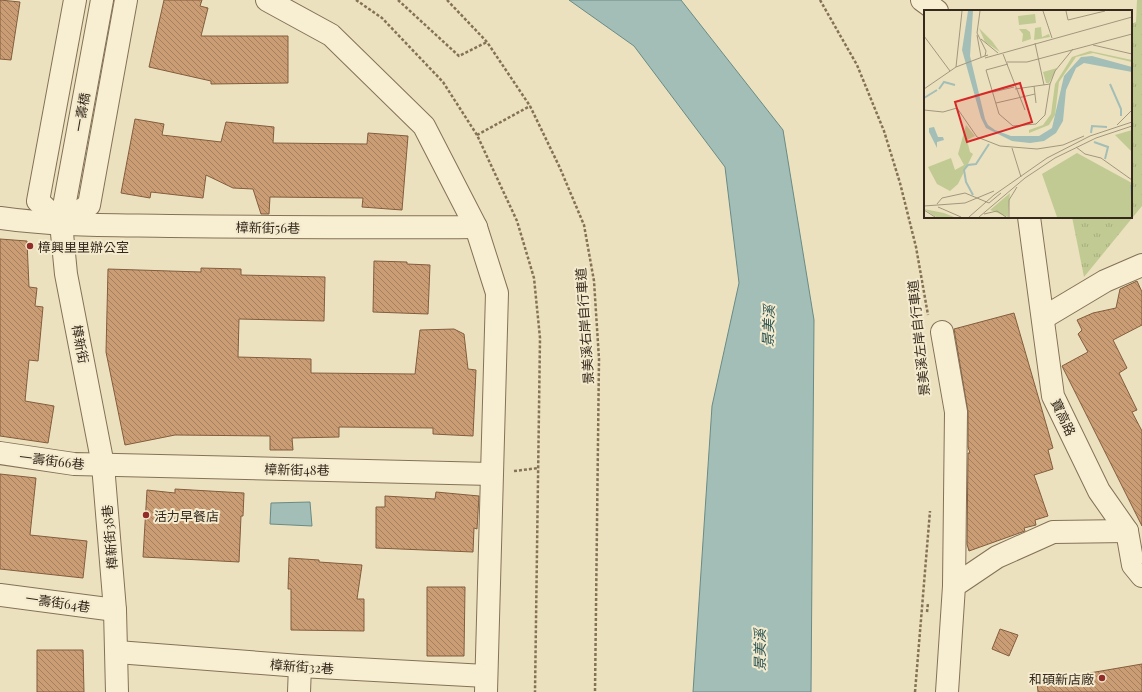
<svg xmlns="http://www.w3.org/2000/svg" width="1142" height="692" font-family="'Playfair Display','Noto Sans TC',serif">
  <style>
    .grass { fill: url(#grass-tufts) }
    .water { fill: #a2beb7; stroke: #698b85 }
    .building { fill: url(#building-back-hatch); stroke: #835d3e }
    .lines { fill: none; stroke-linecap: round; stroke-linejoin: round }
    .minor-casing { stroke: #847257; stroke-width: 24 }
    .path { stroke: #847257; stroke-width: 2.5; stroke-dasharray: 3 2; stroke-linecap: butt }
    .minor { stroke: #f8eed1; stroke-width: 22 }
    .poi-dot { fill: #922d29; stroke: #f4ebce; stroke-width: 1.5 }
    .labels { text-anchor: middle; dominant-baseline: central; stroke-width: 4; stroke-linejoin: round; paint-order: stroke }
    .street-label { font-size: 13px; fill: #34291c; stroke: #f4ebce }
    .poi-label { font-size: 13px; fill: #34291c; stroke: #f4ebce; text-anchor: start }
    .water-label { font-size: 14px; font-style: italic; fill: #2b5453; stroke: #f4ebce }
    .inset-river { fill: none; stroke: #a2beb7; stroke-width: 2 }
    .inset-road { fill: none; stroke: #a2977d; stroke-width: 1 }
    .view { fill: #d62828; fill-opacity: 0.15; stroke: #d62828; stroke-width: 2 }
    .inset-edge { fill: none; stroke: #34291c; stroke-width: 2 }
  </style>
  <defs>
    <pattern id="grass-tufts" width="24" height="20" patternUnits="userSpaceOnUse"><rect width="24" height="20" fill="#c1ca93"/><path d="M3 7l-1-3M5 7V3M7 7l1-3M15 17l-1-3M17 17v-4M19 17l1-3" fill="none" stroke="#a6ae7e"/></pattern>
    <pattern id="building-back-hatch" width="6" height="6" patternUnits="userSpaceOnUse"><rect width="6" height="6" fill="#ca9d75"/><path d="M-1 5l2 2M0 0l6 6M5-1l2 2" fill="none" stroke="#a5805f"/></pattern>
  </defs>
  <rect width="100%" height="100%" fill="#ece1be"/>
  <!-- grass -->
  <polygon class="grass" points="1137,0 1142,0 1142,206 1084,277 1072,217 1131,217 1131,24 1136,22"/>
  <!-- water -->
  <g class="water">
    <polygon points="569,0 681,0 783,130 814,320 811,692 693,692 712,406 739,283 725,167 634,46"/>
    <polygon points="310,502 312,526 270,524 271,503"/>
  </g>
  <!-- building -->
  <g class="building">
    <polygon points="0,0 20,2 11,60 0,59"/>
    <polygon points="164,0 202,0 200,6 208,8 201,36 288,36 288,83 211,84 211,81 149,67"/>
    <polygon points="135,119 164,124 162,135 221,142 226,122 274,127 273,143 367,144 368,133 408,136 402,210 362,207 363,198 270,197 269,214 261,214 253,189 233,188 206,175 203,198 151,192 150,198 121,193"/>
    <polygon points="0,239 27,241 29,287 37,288 35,306 43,307 38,361 29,360 25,401 54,406 48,443 0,436"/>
    <polygon points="374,261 407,262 407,264 430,265 428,314 373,312"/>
    <polygon points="201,268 241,269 241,275 325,277 324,321 239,319 238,357 311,359 311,373 415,374 420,330 454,329 464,334 468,369 476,370 473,436 433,434 433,428 339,427 339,437 292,438 293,450 270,450 270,436 175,435 125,445 106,352 108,269 201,272"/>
    <polygon points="1137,281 1142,292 1142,325 1113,340 1127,368 1119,373 1137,410 1132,412 1142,431 1142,526 1062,366 1088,352 1078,334 1082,330 1077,320 1093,313 1116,308 1120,289"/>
    <polygon points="1014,313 1053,448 1048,450 1053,469 1034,475 1048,516 1035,520 1036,525 1024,528 1025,531 969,551 967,544 968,453 970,453 968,447 968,412 954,329"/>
    <polygon points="0,474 36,478 30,535 87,541 83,578 0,569"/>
    <polygon points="175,489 244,493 243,516 241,516 239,562 143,557 147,490 175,493"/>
    <polygon points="436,492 479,496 477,529 474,528 473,552 376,548 376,507 385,507 385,496 435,499"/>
    <polygon points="289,558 319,560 319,562 362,565 357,599 364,599 364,631 291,630 291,589 288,589"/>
    <polygon points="427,587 465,587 464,656 427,656"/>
    <polygon points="1000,629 1018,635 1009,656 992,649"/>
    <polygon points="37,650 83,650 84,692 37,692"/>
    <polygon points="1142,664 1142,692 1038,692 1037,682"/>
  </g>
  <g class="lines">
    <defs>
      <g id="minor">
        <polyline points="102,0 61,223 66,274 103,465 115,610 117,692"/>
        <polyline points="267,0 331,35 424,126 476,227 497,293 486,692"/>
        <polyline points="922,0 937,11"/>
        <polyline points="1029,217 1053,396 1099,491 1127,531 1133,565 1142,576"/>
        <path d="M0 218C56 226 113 225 169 226 272 227 374 228 476 227"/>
        <polyline points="61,223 89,205 126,0"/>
        <polyline points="61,223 38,201 75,0"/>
        <polyline points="1043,318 1105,281 1142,265"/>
        <polyline points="942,332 956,412 954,586"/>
        <polyline points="0,453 74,464 491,474"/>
        <polyline points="0,595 115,610"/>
        <polyline points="117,652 300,666 486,676"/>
        <polyline points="299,692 300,666"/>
        <polyline points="947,692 954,586 997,557 1053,532 1127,531"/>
      </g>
    </defs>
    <!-- minor casing -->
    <use href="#minor" class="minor-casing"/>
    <!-- path -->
    <g class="path">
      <polyline points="356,0 382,18 443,82 477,135 517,221 534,278 540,338 535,692"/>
      <polyline points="398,0 459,56 487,42"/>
      <polyline points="447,0 487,42 530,106 560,168 584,225 594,281 599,359 595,692"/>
      <polyline points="820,0 857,65 884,131 900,183 916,247 928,315"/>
      <polyline points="477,135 530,106"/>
      <polyline points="514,471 539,468"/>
      <polyline points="927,612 928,603"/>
      <polyline points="915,692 930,511"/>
    </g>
    <!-- minor -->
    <use href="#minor" class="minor"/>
  </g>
  <!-- markers -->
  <g class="poi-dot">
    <circle cx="30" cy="246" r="4"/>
    <circle cx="146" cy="515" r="4"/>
    <circle cx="1102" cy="678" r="4"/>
  </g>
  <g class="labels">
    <!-- street labels -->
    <g class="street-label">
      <text transform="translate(81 112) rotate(-80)">一壽橋</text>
      <text transform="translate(268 227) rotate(1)">樟新街56巷</text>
      <text transform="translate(584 326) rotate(-94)">景美溪右岸自行車道</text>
      <text transform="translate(918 338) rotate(-96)">景美溪左岸自行車道</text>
      <text transform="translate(81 344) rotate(79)">樟新街</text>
      <text transform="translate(1064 417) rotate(65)">寶高路</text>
      <text transform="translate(52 460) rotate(7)">一壽街66巷</text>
      <text transform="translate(297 469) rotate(1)">樟新街48巷</text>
      <text transform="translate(109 537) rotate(-95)">樟新街38巷</text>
      <text transform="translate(58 602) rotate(8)">一壽街64巷</text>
      <text transform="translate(302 666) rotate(4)">樟新街32巷</text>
    </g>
    <!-- poi labels -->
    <g class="poi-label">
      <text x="38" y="246">樟興里里辦公室</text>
      <text x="154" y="515">活力早餐店</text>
      <text x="1094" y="678" text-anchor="end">和碩新店廠</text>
    </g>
    <!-- water labels -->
    <g class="water-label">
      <text transform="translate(768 326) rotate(-88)">景美溪</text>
      <text transform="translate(759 650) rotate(-90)">景美溪</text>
    </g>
  </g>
  <!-- overview -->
  <g transform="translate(924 10)">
    <rect width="208" height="208" fill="#ece1be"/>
    <path d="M42 115 51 126 43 130 46 142 49 144 34 174 26 181 13 174 4 157 27 148 31 160 40 155 34 144ZM86 183 84 207 66 200ZM0 199 20 203 30 207H12Z" fill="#c1ca93"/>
    <path d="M208 120V142L191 125ZM153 143 208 173V207H133L118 164Z" fill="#c1ca93"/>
    <path d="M55 18 68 31 76 42 61 32ZM166 41 208 50V52L169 43 152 47 135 72 131 105 125 115 105 123V120L119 115 127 104 131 74 148 47ZM133 58 125 73H122L119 62Z" fill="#c1ca93"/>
    <path d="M111 4 112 13 95 15 94 6ZM117 17 118 27 125 24 126 27 110 30 111 18ZM95 19H102L106 22 107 29 98 32 99 24Z" fill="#c1ca93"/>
    <path d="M44 1H49L46 46 61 109 64 115 71 120 87 126H115L128 118 140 66 157 47 168 46 208 57V62L160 53 152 58 142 80 139 111 132 123 120 131 106 133 88 131 62 118 57 108 38 40ZM10 117 14 127H19L20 130 13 132V138L5 122V118Z" fill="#a2beb7"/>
    <path class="inset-river" d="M186 74 197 99V106M15 79 20 72 31 75M0 88 13 80M167 123 168 116 183 117M170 132 184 137 181 149M207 175 208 189M49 185 42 172 40 160 44 155 52 154 65 134"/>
    <path class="inset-road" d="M56 1 53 23 62 41 61 46 64 45M119 1 128 28M142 1 144 10 181 1M53 25 57 47M0 26 26 61M57 29 74 43M111 33 120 75M169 35 208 44M79 44 101 100M61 48 208 7M83 52H103L208 24M84 54 62 60 75 104 89 116 112 114 121 105 126 74 131 61 149 39M32 57 38 1M110 76 112 93M0 79 32 57 61 46M91 79 126 74M69 82 90 77M72 93 111 84M0 100 19 102 33 98 53 127 76 136 113 139 139 135 160 126M193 115 208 100M152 137 161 144 177 148 208 170M88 138 97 167M13 194 18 188 41 183 65 193 77 183M0 196 41 193 70 181M14 197 37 207M0 200 11 207M60 204 73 201 82 207M45 207 70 185 123 148 166 126 208 112M55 207 101 168 131 148 172 128 208 116M85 207V190L93 177"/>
    <path class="view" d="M96 73 108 112 43 132 31 92Z"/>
    <rect width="208" height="208" class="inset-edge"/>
  </g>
</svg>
